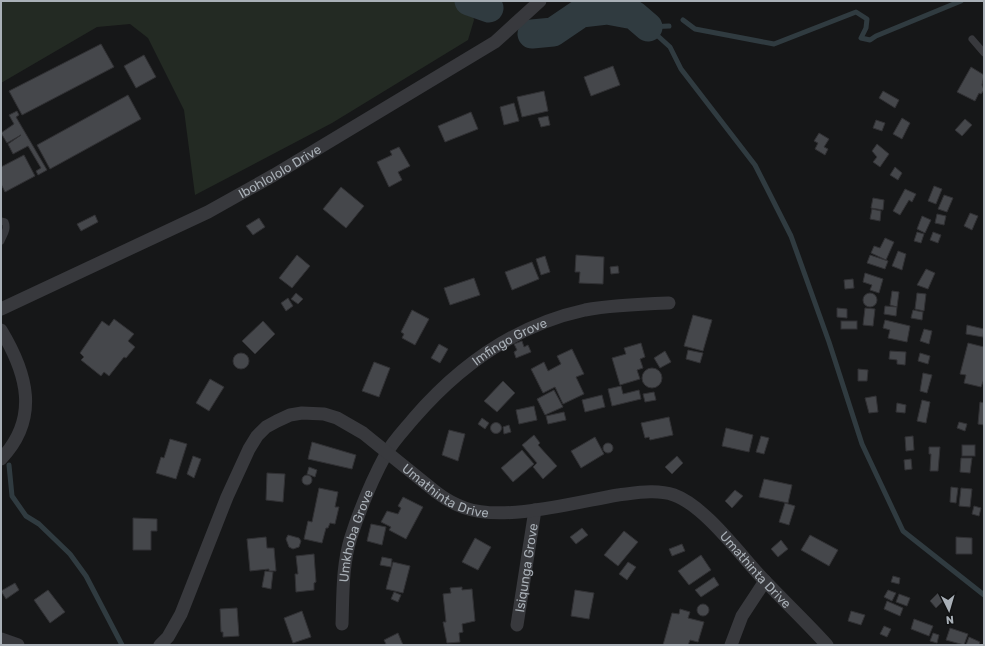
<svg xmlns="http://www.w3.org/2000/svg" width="985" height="646" font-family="Rubik,sans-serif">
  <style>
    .green { fill: #232a23 }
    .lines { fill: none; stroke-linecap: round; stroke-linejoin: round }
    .stream { stroke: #303b40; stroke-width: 5 }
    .river { stroke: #303b40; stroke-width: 29 }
    .building { fill: #45474b; stroke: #313134 }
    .service { stroke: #38393d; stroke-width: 7 }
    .minor { stroke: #38393d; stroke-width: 13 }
    .labels { text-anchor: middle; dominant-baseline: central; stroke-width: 3; stroke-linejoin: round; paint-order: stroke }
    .street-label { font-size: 13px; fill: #a9b0b7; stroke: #111213 }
  </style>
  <rect width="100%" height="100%" fill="#161718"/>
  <!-- green -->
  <polygon class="green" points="1,1 470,1 474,20 468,40 332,123 195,195 184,110 148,38 130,24 97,27 1,83"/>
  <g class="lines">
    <!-- stream -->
    <g class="stream">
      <polyline points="683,20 695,29 774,44 856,12 867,19 866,28 861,38 870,40 876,36 961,1"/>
      <polyline points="648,27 670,47 681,69 755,165 791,236 829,342 862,444 903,531 984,595"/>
      <polyline points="648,27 669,26"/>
      <polyline points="9,465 12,496 26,516 39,524 70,554 86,576 122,645"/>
    </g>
    <!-- river -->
    <g class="river">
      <polyline points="469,1 489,8"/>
      <polyline points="532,34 553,32 581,13 607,10 634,15 648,27"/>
    </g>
  </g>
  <!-- building -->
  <g class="building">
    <polygon points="101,44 114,67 22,115 9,91"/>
    <polygon points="144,55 156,77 136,88 124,66"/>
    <polygon points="613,66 620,85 591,96 584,77"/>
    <polygon points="971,67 984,75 982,85 984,90 981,94 979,93 975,101 957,92"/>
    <polygon points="544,91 548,111 522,117 517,97"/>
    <polygon points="883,91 899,100 895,108 879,98"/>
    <polygon points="128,95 141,119 50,169 37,145"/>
    <polygon points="514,103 519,121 504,125 500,107"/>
    <polygon points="17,111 19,115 16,117 47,170 38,175 36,171 41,168 28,146 13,154 8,144 21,135 7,143 1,133 14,124 9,115"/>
    <polygon points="471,112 478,129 445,142 438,126"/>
    <polygon points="548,116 550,125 541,127 538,118"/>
    <polygon points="902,118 910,123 902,139 893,134"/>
    <polygon points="965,119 972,125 962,136 955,130"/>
    <polygon points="876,120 885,123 882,131 873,128"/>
    <polygon points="819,133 829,139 824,147 828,149 825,155 815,149 818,143 814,141"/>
    <polygon points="877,144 889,154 880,167 873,162 877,157 872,151"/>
    <polygon points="399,147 410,166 398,172 402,180 389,187 377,162 392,155 390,151"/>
    <polygon points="24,155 35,176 5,192 1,184 1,167"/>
    <polygon points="895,167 902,173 898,180 890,175"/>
    <polygon points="934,186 942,189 936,204 928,201"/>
    <polygon points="341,187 364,206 346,228 323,209"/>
    <polygon points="905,189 916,194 912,202 909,200 900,215 893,211"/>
    <polygon points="944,195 953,198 947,212 938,209"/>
    <polygon points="873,198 884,200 883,210 871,208"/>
    <polygon points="872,209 881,211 880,221 870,219"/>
    <polygon points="970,213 978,216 972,230 964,226"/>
    <polygon points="937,214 946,216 944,225 935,223"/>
    <polygon points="95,215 98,222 81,231 77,224"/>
    <polygon points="922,216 931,220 925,233 917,229"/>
    <polygon points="259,218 265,227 253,235 246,226"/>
    <polygon points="917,232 924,234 921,243 914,241"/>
    <polygon points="933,232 941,235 938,243 930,240"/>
    <polygon points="885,238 894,242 886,260 871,253 874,246 880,248"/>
    <polygon points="898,251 906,254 902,270 892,266"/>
    <polygon points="297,255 310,266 292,288 279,278"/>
    <polygon points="576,255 604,257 603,284 579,283 580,272 575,272"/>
    <polygon points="870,255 888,261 885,269 867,263"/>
    <polygon points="545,256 550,272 541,275 536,259"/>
    <polygon points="532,262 539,279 512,290 505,272"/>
    <polygon points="618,266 619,273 611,274 610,267"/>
    <polygon points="926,269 935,273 928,289 917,285"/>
    <polygon points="865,273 883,279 879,293 870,290 872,285 863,282"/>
    <polygon points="474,278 480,295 450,305 444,288"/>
    <polygon points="853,279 854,288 845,289 844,280"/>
    <polygon points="892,291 899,292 897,307 890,305"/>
    <circle cx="870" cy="300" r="7"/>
    <polygon points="296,293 303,299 298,304 291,299"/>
    <polygon points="917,293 926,294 924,311 915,309"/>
    <polygon points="288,298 293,306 286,311 281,303"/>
    <polygon points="885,306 897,307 896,316 884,314"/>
    <polygon points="837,308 847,309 847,318 837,317"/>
    <polygon points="865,308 875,309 873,326 863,325"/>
    <polygon points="412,310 429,319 415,345 402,338 404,334 401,332"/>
    <polygon points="913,310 923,312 922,320 911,318"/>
    <polygon points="693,315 712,320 703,351 684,346"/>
    <polygon points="114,319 134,334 128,341 135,347 126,358 124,357 109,376 104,372 101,376 81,360 84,357 80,353 102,321 109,326"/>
    <polygon points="885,320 910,326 907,342 888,338 890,330 883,328"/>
    <polygon points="263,321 275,334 255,354 242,341"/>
    <rect x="841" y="321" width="16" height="8"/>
    <polygon points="967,325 984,329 983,337 966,334"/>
    <polygon points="924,329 932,331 929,344 920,341"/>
    <polygon points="522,341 524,347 528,345 531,352 516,358 514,352 517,350 514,344"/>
    <polygon points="641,343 645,357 640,359 643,368 637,370 640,379 620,385 612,358 626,354 624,348"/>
    <polygon points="968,343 984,347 984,379 981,387 964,383 966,375 960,374"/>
    <polygon points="439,344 448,349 440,363 431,358"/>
    <polygon points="572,349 584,374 576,377 584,394 563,404 555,387 543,393 531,369 544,362 548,371 561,364 557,356"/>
    <polygon points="688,350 703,353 700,363 686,359"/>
    <polygon points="665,351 671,362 660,368 654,358"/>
    <polygon points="890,351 906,352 905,365 897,364 897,360 889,359"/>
    <circle cx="241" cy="361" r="8"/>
    <polygon points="920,353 930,356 928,364 918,361"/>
    <polygon points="374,362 390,368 379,397 362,391"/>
    <circle cx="652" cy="378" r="10"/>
    <polygon points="858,369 868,370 867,381 858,381"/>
    <polygon points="923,373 932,375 927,393 920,391"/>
    <polygon points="210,379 224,387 209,411 196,403"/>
    <polygon points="503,381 515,393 497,412 484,401"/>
    <polygon points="621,386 623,394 639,390 641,399 612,406 608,389"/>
    <polygon points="554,390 563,407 545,415 537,399"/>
    <polygon points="654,392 656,400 645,402 643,394"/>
    <polygon points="602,395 605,407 585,412 582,400"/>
    <polygon points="876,396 878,412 869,413 865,398"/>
    <polygon points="922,400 930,402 926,423 917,421"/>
    <polygon points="980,402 984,403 984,425 978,424"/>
    <polygon points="897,403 906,405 905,413 896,412"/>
    <polygon points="534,406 537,420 519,424 516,410"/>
    <polygon points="564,412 566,420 548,424 546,416"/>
    <polygon points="669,417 673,435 650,440 649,437 645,438 641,423"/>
    <polygon points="482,418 489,423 485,429 478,424"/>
    <polygon points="959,422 967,424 965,431 957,428"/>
    <circle cx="496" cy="428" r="5.5"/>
    <polygon points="509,425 511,432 504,434 503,427"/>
    <polygon points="726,428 753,435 749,452 722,446"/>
    <polygon points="449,430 465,434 458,461 442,455"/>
    <polygon points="534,435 540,443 538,445 557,466 543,479 533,467 537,463 522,445"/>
    <polygon points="761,436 769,438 764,454 756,452"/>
    <polygon points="913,436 914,450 906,451 905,437"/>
    <polygon points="595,437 604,454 581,468 571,451"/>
    <polygon points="170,439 187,444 176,479 156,473 161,457 164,458"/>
    <polygon points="312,442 356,455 352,469 308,459"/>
    <circle cx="608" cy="448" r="5"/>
    <rect x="962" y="445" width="13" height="11"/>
    <polygon points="929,447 940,447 938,471 930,471 931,454 929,454"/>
    <polygon points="522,450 534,464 513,482 501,468"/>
    <polygon points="193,456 201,459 194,478 187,474"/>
    <polygon points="677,456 683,463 672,474 665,467"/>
    <polygon points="961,458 972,458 970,473 960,472"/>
    <polygon points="911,459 912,469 905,470 904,460"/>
    <polygon points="309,467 317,470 315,477 307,474"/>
    <polygon points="267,473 285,474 283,502 266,500"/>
    <circle cx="307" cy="480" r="5"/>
    <polygon points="764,479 792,485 788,503 759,497"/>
    <polygon points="951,487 958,488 956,503 950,502"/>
    <polygon points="319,488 338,492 335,507 339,507 335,524 330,523 328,528 326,528 322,543 304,539 308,521 312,522"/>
    <polygon points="961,488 972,489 970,507 959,506"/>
    <polygon points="735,490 743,496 732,508 725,501"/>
    <polygon points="403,497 423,507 406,539 389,530 391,527 381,522 387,511 398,514 401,508 398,506"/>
    <polygon points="785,503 795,506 789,525 779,522"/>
    <polygon points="974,506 981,508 979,516 972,514"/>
    <polygon points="133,518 157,519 157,531 151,531 151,550 133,550"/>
    <polygon points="371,524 386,527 382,545 367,541"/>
    <polygon points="582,528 588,535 576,544 570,537"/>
    <polygon points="624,531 638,542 618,566 604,555"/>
    <polygon points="288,535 299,538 301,541 299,547 293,549 289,547 286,539"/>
    <polygon points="810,535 838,550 829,566 801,550"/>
    <polygon points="266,537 267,548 274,548 276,571 269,571 269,569 250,571 247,539"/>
    <polygon points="956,537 972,538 972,554 956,554"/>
    <polygon points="475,538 491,547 478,570 462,562"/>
    <polygon points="781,540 788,549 778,557 771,549"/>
    <polygon points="682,544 685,551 672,556 669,549"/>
    <polygon points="314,554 316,582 314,583 314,590 296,592 295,574 298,574 296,556"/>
    <polygon points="701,555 711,570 689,585 678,571"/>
    <polygon points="382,557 392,559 391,567 380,565"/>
    <polygon points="393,562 410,566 403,593 386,589"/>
    <polygon points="628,562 636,567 627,580 619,574"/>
    <polygon points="265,571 273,572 271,589 262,587"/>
    <polygon points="893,576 900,578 899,584 891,582"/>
    <polygon points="714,577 719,585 701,597 695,590"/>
    <polygon points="15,583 19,590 6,599 1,591"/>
    <polygon points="462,587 462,590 472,589 475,621 462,624 463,632 459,633 460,642 447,643 443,622 446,622 443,594 451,593 450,588"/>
    <polygon points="48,590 65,612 50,623 34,600"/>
    <polygon points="575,590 594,593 589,619 571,616"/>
    <polygon points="888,590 896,593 892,601 884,597"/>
    <polygon points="394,592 401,595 398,602 391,599"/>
    <polygon points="938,593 944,600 936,608 930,601"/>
    <polygon points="899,594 910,598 907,606 896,602"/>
    <polygon points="887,601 903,608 900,616 884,609"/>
    <circle cx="703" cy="610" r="6"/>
    <polygon points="237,608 239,636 223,637 223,632 221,632 220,609"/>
    <polygon points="680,609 690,612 688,618 704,622 698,642 690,640 688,645 663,645 672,613 679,614"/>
    <polygon points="302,611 311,637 293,643 284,618"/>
    <polygon points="851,611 865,615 861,625 848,621"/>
    <polygon points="914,619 933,626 929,636 911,629"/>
    <polygon points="884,626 891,629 887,637 880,634"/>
    <polygon points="950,628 968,634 964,645 946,640"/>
    <polygon points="398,633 403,645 384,645 386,644 384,640"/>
    <polygon points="933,633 939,635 937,643 930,641"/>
    <polygon points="969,637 980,642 979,645 966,645"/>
  </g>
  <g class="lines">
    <!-- service -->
    <g class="service">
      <polyline points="972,39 984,53"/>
      <path d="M1 221 5 222C8 229 4 234 1 241"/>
    </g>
    <!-- minor -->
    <g class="minor">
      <path id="s1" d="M1 309 208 212 274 175 495 42 540 1"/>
      <path d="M1 330C27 373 40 418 1 459"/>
      <path id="s2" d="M342 624C343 596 342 565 351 537 360 509 372 480 386 454 393 441 405 429 414 418 459 366 516 325 585 310 612 305 641 304 669 303"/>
      <path id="s3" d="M517 625 535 510"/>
      <polyline points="1,639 18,645"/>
      <path id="s4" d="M160 645 168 637 181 614 227 497 249 449 257 436 266 427 277 421 290 415 302 413 324 414 337 418 363 433 436 492C445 499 454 504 465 508 504 522 577 502 618 495 636 493 656 489 674 495 705 506 741 556 764 580 785 602 807 623 827 645"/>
      <polyline points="731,645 742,616 765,581"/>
    </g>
  </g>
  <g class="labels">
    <!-- street labels -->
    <g class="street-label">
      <text stroke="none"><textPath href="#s1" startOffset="311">Ibohlololo Drive</textPath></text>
      <text stroke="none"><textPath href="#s2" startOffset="347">Imfingo Grove</textPath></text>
      <text stroke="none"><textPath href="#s4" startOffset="451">Umathinta Drive</textPath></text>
      <text stroke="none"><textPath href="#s2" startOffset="90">Umkhoba Grove</textPath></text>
      <text stroke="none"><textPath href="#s3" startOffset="58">Isiqunga Grove</textPath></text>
      <text stroke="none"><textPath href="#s4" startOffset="799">Umathinta Drive</textPath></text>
    </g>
  </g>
  <!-- border -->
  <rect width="985" height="646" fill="none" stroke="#a9b0b7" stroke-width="4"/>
  <!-- north arrow -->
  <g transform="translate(949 610) rotate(175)" stroke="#111213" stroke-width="3" paint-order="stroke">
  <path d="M0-3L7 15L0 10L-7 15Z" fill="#a9b0b7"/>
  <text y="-6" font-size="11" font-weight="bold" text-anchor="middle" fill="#a9b0b7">N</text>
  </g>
</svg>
